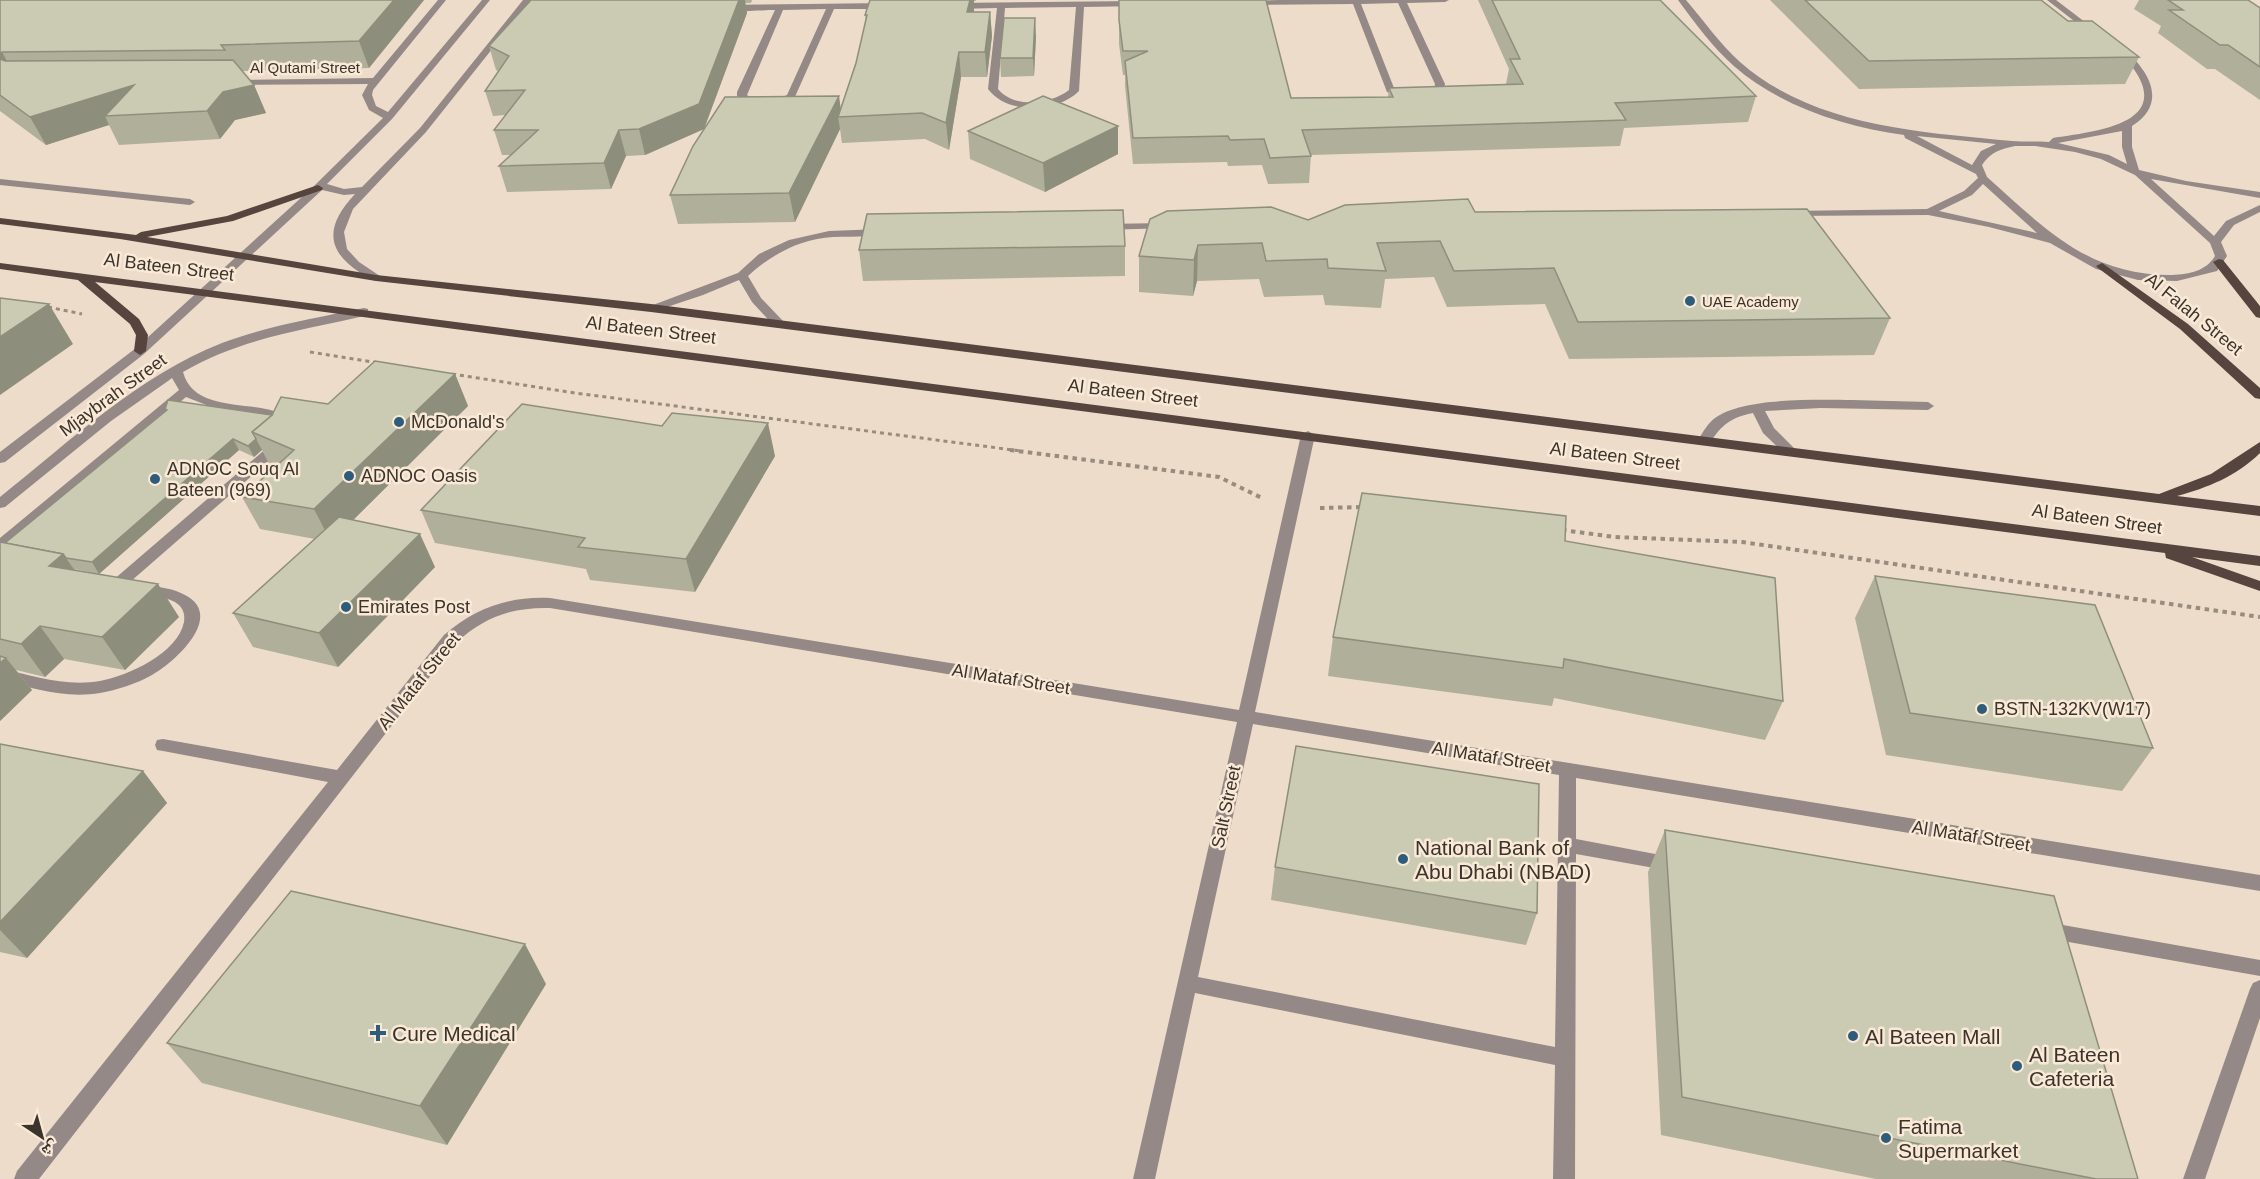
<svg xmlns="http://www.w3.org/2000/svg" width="2260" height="1179" font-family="Helvetica,'Noto Naskh Arabic',sans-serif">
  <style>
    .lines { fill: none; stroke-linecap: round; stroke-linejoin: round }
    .path-far1 { stroke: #988c7e; stroke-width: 3; stroke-dasharray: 4 4; stroke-linecap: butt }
    .path { stroke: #988c7e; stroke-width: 4; stroke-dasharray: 4.5 4.5; stroke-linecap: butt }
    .minor { fill: #948986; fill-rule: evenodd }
    .major { fill: #56443e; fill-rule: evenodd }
    .wall { fill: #afaf9a }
    .shaded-wall { fill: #8e8e7d }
    .building { fill: #cbcbb3; stroke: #8e8e7d; stroke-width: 1.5 }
    .poi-dot { fill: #2e5c7b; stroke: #fae9d6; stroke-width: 2 }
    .labels { text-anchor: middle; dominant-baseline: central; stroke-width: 5; stroke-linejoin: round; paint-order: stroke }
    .far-street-label { font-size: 15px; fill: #3a342c; stroke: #fae9d6 }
    .far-poi-label { font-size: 15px; fill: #3a342c; stroke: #fae9d6; text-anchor: start }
    .street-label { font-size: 18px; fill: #3a342c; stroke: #fae9d6 }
    .poi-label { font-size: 18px; fill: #3a342c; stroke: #fae9d6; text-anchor: start }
    .near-poi-label { font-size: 21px; fill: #3a342c; stroke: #fae9d6; text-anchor: start }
  </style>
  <rect width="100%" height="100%" fill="#eddcc9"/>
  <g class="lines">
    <!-- path-far1 -->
    <g class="path-far1">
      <polyline points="48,307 82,314"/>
      <polyline points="310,352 379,363"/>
      <polyline points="452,374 575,393 1021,451"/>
    </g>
    <!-- path -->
    <g class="path">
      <polyline points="1010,450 1219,477 1264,499"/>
      <polyline points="1320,508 1364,507"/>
      <polyline points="1562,530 1615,537 1742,542 2260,617"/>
    </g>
    <!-- minor -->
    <g class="minor">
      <path d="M438 0H446L373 90 372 95 376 106 388 112 482 0H490L392 119 327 184 344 189 362 187 420 128 523 0H531L426 132 353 209 344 232 347 249 359 262 380 276V280C372 282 366 277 359 272 323 248 328 223 355 194L344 195 322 190 144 354 5 462 0 463V452L136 348 314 186 383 118 369 110 362 95 368 84 233 85 230 84V80L373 78Z"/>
      <path d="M687 0 715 5 887 3 891 6 887 9H834L794 99C776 107 753 112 737 96V92L775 10C752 10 703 17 687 0ZM826 9 787 95C774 101 759 105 747 95L783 10Z"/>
      <path d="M1280 0H1449L1445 2 1407 3 1445 84 1443 92C1427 104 1404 99 1387 92L1353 4 1247 5 1243 3 1247 1ZM1398 3 1435 84 1434 90 1414 93 1394 88 1361 4Z"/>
      <path d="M1678 0H1686C1704 21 1720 44 1740 62 1814 127 1921 132 2012 141 2024 142 2036 141 2049 142L2053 138C2088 132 2175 126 2133 68 2128 62 2122 57 2117 51L2124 49C2150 72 2168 103 2132 126V147L2139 170 2186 181 2260 192V198L2151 179 2214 236 2226 221 2260 205V212L2234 225 2221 242 2227 256 2217 271 2177 281 2138 280 2096 269 2050 243 1989 227 1928 215 1786 216 1785 214 1790 211 1927 209 1964 191 1978 178 1976 174 1905 138 1904 135C1845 127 1780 106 1735 67 1713 48 1695 23 1678 0ZM2122 131V147L2127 164 2109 155 2058 143ZM1917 136 1996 144 1981 151 1972 165ZM2015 146H2035L2075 152 2101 159 2135 175 2210 243 2215 256C2206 271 2190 274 2172 275 2089 276 2044 228 1987 177L1982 165C1991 152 2000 149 2015 146ZM1983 184 2037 233 1939 211 1972 195Z"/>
      <polygon points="2047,0 2056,0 2098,32 2091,34"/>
      <path d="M1139 1 1142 2V6L1084 7 1079 91C1057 113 1007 115 988 89L997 8 956 9 952 6 956 3ZM1076 7 1069 90C1051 104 1014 109 998 89L1005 8Z"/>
      <polygon points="0,179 190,199 195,202 190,205 0,185"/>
      <polygon points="1166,223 1170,224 1170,228 1103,230 1098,227 1103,224"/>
      <path d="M881 229 886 232 885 234C868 238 850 236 833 237 800 239 772 254 748 276L761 298 783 321V327H775L752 302 739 280 703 295 655 311H647L645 308 738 273 759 254 789 240 829 231Z"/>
      <path d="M364 308 368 309V315C302 331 243 337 183 372 195 418 266 396 290 420L288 423 283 424 214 408 186 397 5 549 0 551V538L179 390 172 378 168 381 111 421 5 507 0 508V497C69 442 138 376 222 343 267 326 316 318 364 308Z"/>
      <path d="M1852 400 1928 402 1934 406 1928 410 1821 408 1765 411 1774 428 1797 451 1790 455 1785 454 1763 433 1753 413C1732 417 1721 425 1710 443H1700L1698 440C1703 432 1708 423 1715 418 1744 397 1816 400 1852 400Z"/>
      <path d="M1308 431 1315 435 1255 712 2260 875V891L1576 778V839L1671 857 1677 859 1680 864 1677 869 1671 871 1576 854 1575 1179H1553L1555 1065 1195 993 1155 1179H1133L1237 722 550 608C512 607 484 617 456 643L39 1179H14L17 1171 328 782 163 751 157 750 155 745 157 740 163 739 337 770 444 635C475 608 509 596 550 598L1239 710 1301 435ZM1253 724 1559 775 1555 1047 1198 977Z"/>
      <polygon points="281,439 288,443 286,446 122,589 112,589 110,585 112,581 276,440"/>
      <path d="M145 585C158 587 173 588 185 595 226 616 174 663 152 675 136 684 117 690 100 693 65 699 33 688 0 680V668C33 676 66 687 100 681 128 676 178 653 184 622 185 616 184 610 179 605 169 596 153 597 140 594L137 590Z"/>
      <polygon points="2046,922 2260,960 2260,976 2046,938 2039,936 2037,930 2039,924"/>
      <polygon points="2260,980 2260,1018 2205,1179 2183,1179 2250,989 2253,983"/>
    </g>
    <!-- major -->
    <g class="major">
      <path d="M318 185 323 188 322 190 233 221 147 237 376 275 651 304 2159 494 2211 474 2260 442V453C2237 476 2207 488 2177 496L2260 506V516L651 312 376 281 120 239 0 224V218L136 235 141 232 227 216Z"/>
      <polygon points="2219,259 2223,260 2260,306 2260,318 2256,317 2213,262"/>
      <polygon points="0,263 2260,556 2260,566 2192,557 2260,581 2260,591 2166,558 2165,553 95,282 139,319 148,335 146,351 140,355 134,351 136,335 130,324 78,280 0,269"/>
      <polygon points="2102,263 2188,324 2260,388 2260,399 2255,398 2180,329 2098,268 2096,266"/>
    </g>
  </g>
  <!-- wall -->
  <g class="wall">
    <polygon points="0,0 424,0 369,68 242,71 254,85 266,113 235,120 220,139 119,145 109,125 46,145 0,111"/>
    <polygon points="531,0 752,0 751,3 745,3 747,13 704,129 645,155 626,156 611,189 507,192 499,166 511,155 502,155 494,130 505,115 493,116 485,91 498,71 496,70 489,46"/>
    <polygon points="870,0 976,0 976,1 974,1 974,12 990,12 992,36 987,77 961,77 949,150 925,139 842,143 840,129 795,222 678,224 670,195 841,109 856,63 866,21 865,15"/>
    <polygon points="1119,0 1291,98 1388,97 1389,88 1507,85 1506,84 1509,69 1478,0 1660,0 1756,96 1748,122 1624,128 1620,146 1311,155 1309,183 1268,184 1262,165 1228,166 1227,162 1133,164 1125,86 1125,75 1123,75 1119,44"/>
    <polygon points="1770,0 2041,0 2068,21 2139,57 2125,84 1859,89"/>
    <polygon points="2139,0 2248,0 2260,8 2260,100 2215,69 2207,69 2158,33 2161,26 2134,9"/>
    <polygon points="1036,36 1034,76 1001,77 1000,58"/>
    <polygon points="968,131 1118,154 1045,192 970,159"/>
    <polygon points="1475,212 1890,318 1874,355 1569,359 1545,304 1447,307 1434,277 1385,279 1381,308 1325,305 1323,295 1264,297 1259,279 1197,281 1193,296 1139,292 1139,256 1308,220"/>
    <polygon points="1125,246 1125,276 863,281 859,250"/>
    <polygon points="455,374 468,406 353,520 435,567 338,667 253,647 233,613 315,539 260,529 242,497 275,467 269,464 262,450 254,457 239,450 99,574 74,569 179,617 125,670 64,659 45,677 16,670 32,690 0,721 0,542 5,543 166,411 165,409 272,415 328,404"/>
    <polygon points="775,456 695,592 590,580 586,569 435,543 421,510"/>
    <polygon points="1565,541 1783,701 1765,740 1554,698 1552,706 1328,676 1333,637"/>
    <polygon points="1875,576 2153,748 2122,791 1886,755 1855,618"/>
    <polygon points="0,744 143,771 167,803 27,958 0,952"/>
    <polygon points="1665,830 2138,1179 1876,1179 1661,1135 1648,872"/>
    <polygon points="1275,867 1537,913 1526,945 1271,900"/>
    <polygon points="546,984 447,1145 202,1083 167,1043"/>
  </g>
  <!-- shaded-wall -->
  <g class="shaded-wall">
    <polygon points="394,0 424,0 369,68 359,41"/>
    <polygon points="739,0 745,0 747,13 704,129 645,155 639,129"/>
    <polygon points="970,0 974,0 974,10 969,37 967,12"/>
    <polygon points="990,12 992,36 987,77 985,52"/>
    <polygon points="1035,18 1036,36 1034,76 1033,58"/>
    <polygon points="2,52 17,79 0,59 0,54"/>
    <polygon points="959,52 961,77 949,150 946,123"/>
    <polygon points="134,85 105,116 109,125 46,145 30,117"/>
    <polygon points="254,85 266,113 235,120 220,139 207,111 223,92"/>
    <polygon points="839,96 842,117 838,117 840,129 795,222 789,193"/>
    <polygon points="1118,126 1118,154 1045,192 1043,163"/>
    <polygon points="619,130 626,156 611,189 604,163"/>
    <polygon points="1198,245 1197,281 1193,296 1194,260"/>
    <polygon points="49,304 73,344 0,395 0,337"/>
    <polygon points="455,374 468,406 331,542 314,509"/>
    <polygon points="768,423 775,456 695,592 686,559"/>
    <polygon points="233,439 239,450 99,574 92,562"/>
    <polygon points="256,439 262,450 254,457 248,446"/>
    <polygon points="420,534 435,567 338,667 319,633"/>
    <polygon points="63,554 86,586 49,566"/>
    <polygon points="158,584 179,617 125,670 102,637"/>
    <polygon points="40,626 64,659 45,677 21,644"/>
    <polygon points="6,658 32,690 0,721 0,663"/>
    <polygon points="143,771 167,803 27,958 0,930 0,922"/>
    <polygon points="525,944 546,984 447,1145 420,1106"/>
  </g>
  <!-- building -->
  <g class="building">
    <polygon points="0,0 394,0 359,41 221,45 225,50 2,52 0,54"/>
    <polygon points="531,0 739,0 699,104 639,129 619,130 604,163 499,166 538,130 494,130 525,90 485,91 509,56 489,46"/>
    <polygon points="870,0 970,0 967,12 990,12 985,52 959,52 946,123 922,113 838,117 856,63 867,15 865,15"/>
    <polygon points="1119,0 1266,0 1291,98 1393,97 1389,88 1523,84 1510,59 1520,59 1492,0 1660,0 1756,96 1615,103 1626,120 1302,130 1311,156 1270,158 1264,139 1230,140 1228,136 1133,138 1125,61 1148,51 1123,51 1119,20"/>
    <polygon points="1805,0 2041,0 2068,21 2092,21 2139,57 1869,61"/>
    <polygon points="2168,0 2248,0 2260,8 2260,67 2228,45 2220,45 2169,10 2183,10"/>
    <polygon points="1004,18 1035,18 1033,58 1000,58"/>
    <polygon points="0,56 0,59 5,61 233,60 254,85 223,92 207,111 105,116 134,85 30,117 0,95"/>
    <polygon points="839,96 789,193 670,195 693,146 725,97"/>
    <polygon points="1043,96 1118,126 1043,163 968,131"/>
    <polygon points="1468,199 1475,212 1807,209 1890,318 1578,322 1554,268 1454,271 1440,241 1377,243 1386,271 1328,268 1327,259 1266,261 1262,243 1198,245 1194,260 1139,256 1150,219 1167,211 1271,207 1308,220 1345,205"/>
    <polygon points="1123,210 1125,246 859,250 867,214"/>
    <polygon points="0,298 49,304 0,337"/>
    <polygon points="375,361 455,374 314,509 242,497 294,450 252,432 272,415 281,397 328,404"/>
    <polygon points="168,400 272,415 252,432 256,439 248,446 233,439 92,562 66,558 63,554 5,543 167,410 165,409"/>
    <polygon points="522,404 662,426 672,413 768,423 686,559 578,547 585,538 421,510"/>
    <polygon points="1362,493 1566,516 1565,541 1775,578 1783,701 1564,659 1563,668 1333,637"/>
    <polygon points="339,517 420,534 319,633 233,613"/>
    <polygon points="0,542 63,554 49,566 158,584 102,637 40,626 21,644 0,639"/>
    <polygon points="1875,576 2095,605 2153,748 1910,713"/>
    <polygon points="0,656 6,658 0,663"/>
    <polygon points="0,744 143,771 0,922"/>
    <polygon points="1296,746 1539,784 1537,913 1275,867"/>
    <polygon points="1665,830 2054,896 2138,1179 2096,1179 1682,1097"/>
    <polygon points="291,891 525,944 420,1106 167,1043"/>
  </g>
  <!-- markers -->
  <g class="poi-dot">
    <circle cx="1690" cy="301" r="6"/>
    <circle cx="399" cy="422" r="6"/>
    <circle cx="349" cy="476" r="6"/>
    <circle cx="155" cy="479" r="6"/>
    <circle cx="346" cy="607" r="6"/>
    <circle cx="1982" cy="709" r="6"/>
    <circle cx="1403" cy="859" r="6"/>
    <path d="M375 1024h6v6h6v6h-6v6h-6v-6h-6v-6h6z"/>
    <circle cx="1853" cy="1036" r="6"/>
    <circle cx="2017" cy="1066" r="6"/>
    <circle cx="1886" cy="1138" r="6"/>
  </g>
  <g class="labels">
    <!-- far-street labels -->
    <g class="far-street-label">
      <text x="305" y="67">Al Qutami Street</text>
    </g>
    <!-- far-poi labels -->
    <g class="far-poi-label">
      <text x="1702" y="301">UAE Academy</text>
    </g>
    <!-- street labels -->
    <g class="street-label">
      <text transform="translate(169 267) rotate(7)">Al Bateen Street</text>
      <text transform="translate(2194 314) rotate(39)">Al Falah Street</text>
      <text transform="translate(651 330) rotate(7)">Al Bateen Street</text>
      <text transform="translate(1133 393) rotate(7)">Al Bateen Street</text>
      <text transform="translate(113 395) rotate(-36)">Mjaybrah Street</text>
      <text transform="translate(1615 456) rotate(7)">Al Bateen Street</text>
      <text transform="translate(2097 519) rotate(8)">Al Bateen Street</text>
      <text transform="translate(1011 679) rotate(9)">Al Mataf Street</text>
      <text transform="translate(419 681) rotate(-51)">Al Mataf Street</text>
      <text transform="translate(1491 757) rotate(9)">Al Mataf Street</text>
      <text transform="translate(1226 807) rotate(-78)">Salt Street</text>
      <text transform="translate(1971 836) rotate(9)">Al Mataf Street</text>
    </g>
    <!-- poi labels -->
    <g class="poi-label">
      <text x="411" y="422">McDonald's</text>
      <text x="167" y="469">ADNOC Souq Al<tspan x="167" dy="21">Bateen (969)</tspan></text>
      <text x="361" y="476">ADNOC Oasis</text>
      <text x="358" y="607">Emirates Post</text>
      <text x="1994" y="709">BSTN-132KV(W17)</text>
    </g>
    <!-- near-poi labels -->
    <g class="near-poi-label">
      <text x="1415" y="847">National Bank of<tspan x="1415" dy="24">Abu Dhabi (NBAD)</tspan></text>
      <text x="392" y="1033">Cure Medical</text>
      <text x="1865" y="1036">Al Bateen Mall</text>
      <text x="2029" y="1054">Al Bateen<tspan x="2029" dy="24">Cafeteria</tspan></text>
      <text x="1898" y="1126">Fatima<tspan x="1898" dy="24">Supermarket</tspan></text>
    </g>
  </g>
  <!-- north arrow -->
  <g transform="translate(42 1137) rotate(144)" stroke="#fae9d6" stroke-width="4.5" paint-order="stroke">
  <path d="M0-4.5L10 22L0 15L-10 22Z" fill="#3a342c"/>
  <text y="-9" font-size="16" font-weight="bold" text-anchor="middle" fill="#3a342c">ش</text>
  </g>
</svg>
